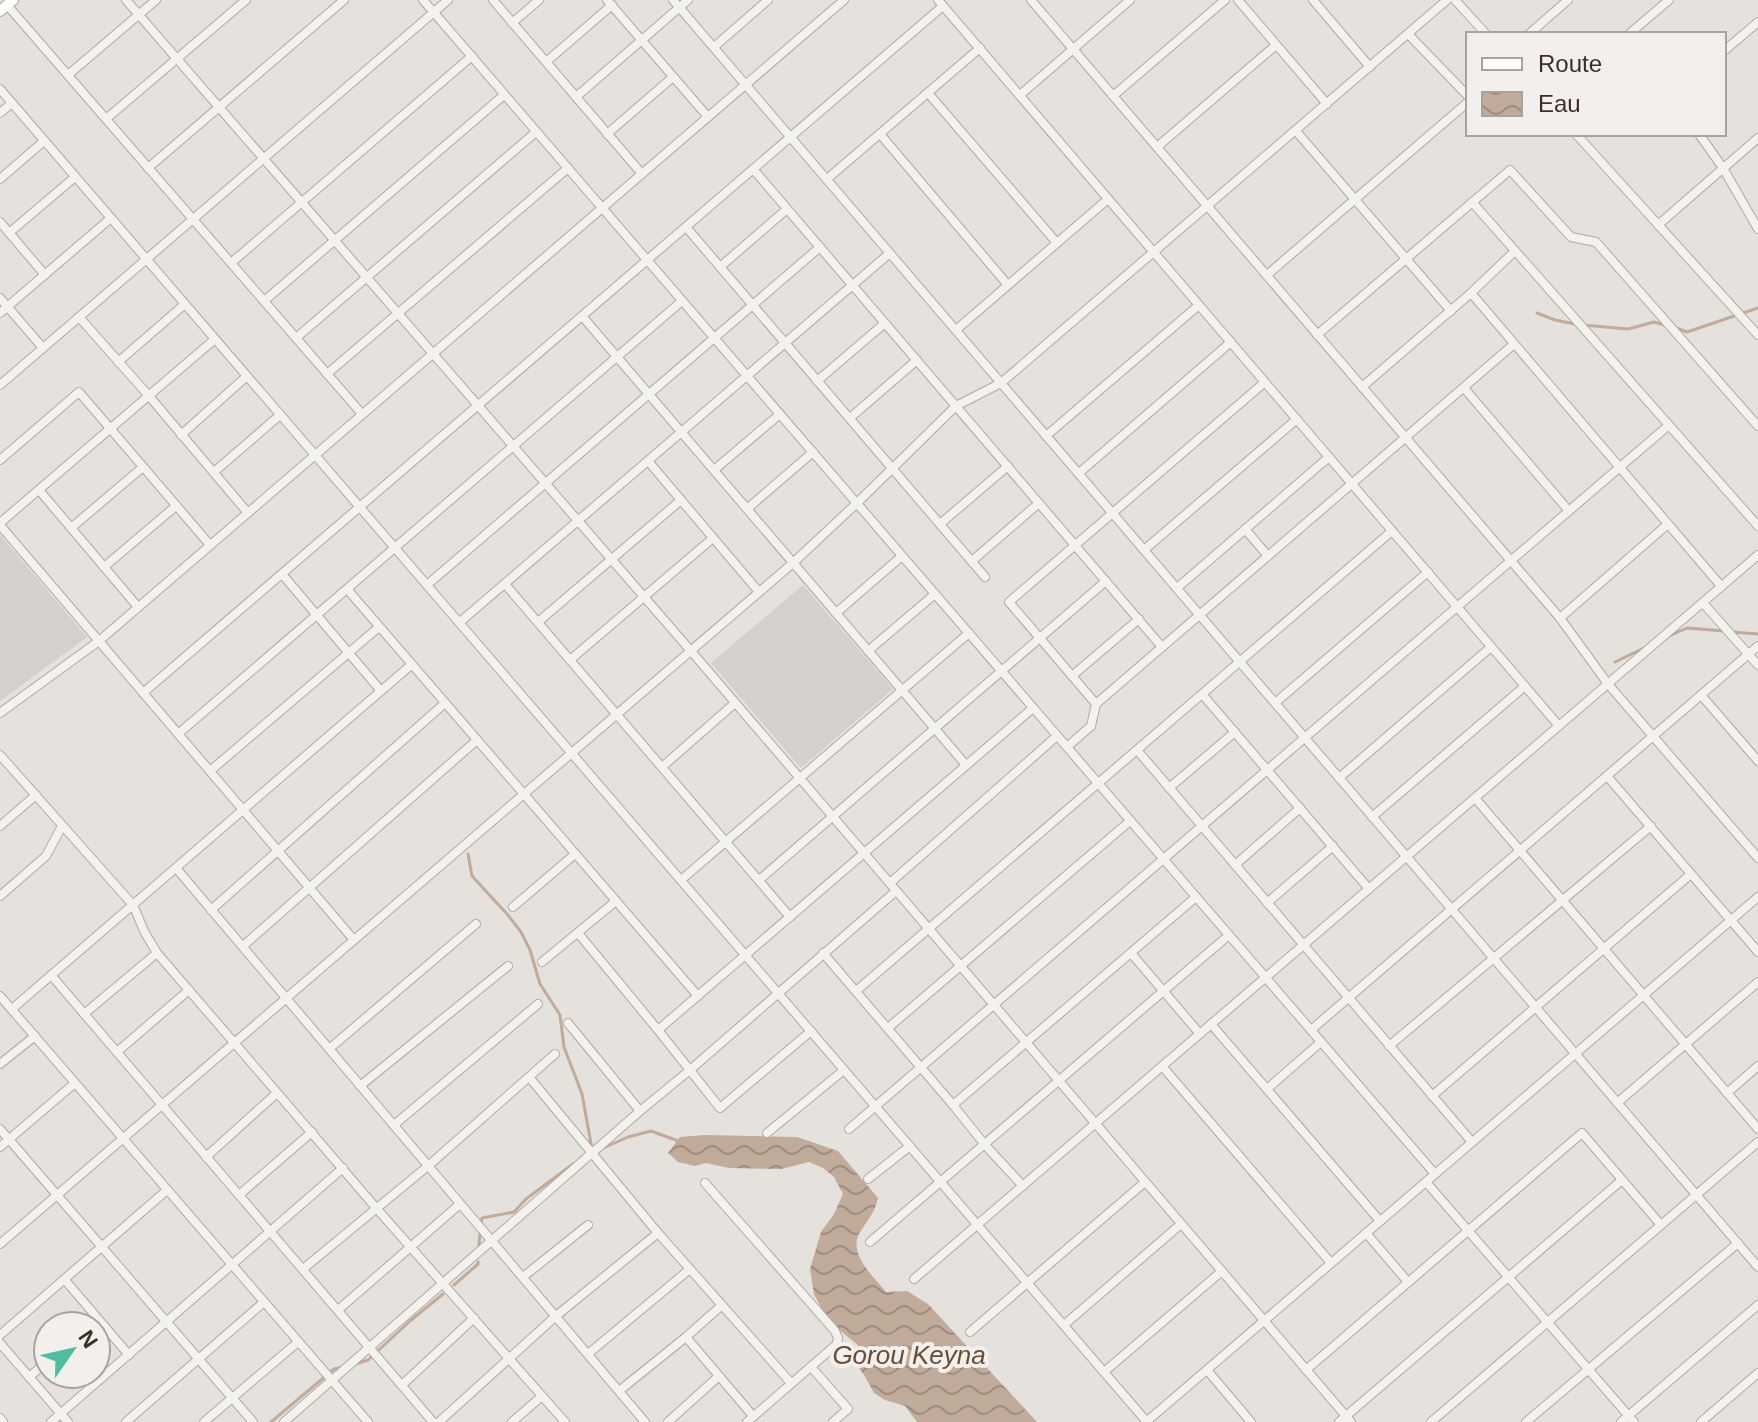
<svg xmlns="http://www.w3.org/2000/svg" width="1758" height="1422" font-family="Arial,sans-serif">
  <style>
    .built { fill: #d5d0cb }
    .water { fill: url(#water-waves) }
    .lines { fill: none; stroke-linecap: round; stroke-linejoin: round }
    .stream { stroke: #c1ab9b; stroke-width: 3 }
    .minor-casing { stroke: #aea9a3; stroke-width: 10 }
    .major-casing { stroke: #afa69e; stroke-width: 12 }
    .minor { stroke: #f4f2ef; stroke-width: 8 }
    .major { stroke: #fff; stroke-width: 10 }
    .labels { text-anchor: middle; dominant-baseline: central; stroke-width: 8; stroke-linejoin: round; paint-order: stroke }
    .water-label { font-size: 26px; font-style: italic; fill: #684d37; stroke: #f3efec }
  </style>
  <defs>
    <pattern id="water-waves" width="16" height="10" patternUnits="userSpaceOnUse" patternTransform="scale(2)"><rect width="16" height="10" fill="#c1ab9b"/><path d="M0 5q4-4 8 0t8 0" fill="none" stroke="#9e8c7e"/></pattern>
  </defs>
  <rect width="100%" height="100%" fill="#e5e1dd"/>
  <!-- built -->
  <g class="built">
    <polygon points="0,535 87,637 0,701"/>
    <polygon points="803,585 893,689 801,768 711,663"/>
  </g>
  <!-- water -->
  <path class="water" d="M705 1135 797 1137 838 1151 878 1198C875 1212 868 1220 860 1232 847 1253 873 1276 886 1292L907 1291 928 1304 1037 1422H917L905 1406 885 1400 874 1393 864 1375 851 1357 858 1345 828 1321 814 1294 810 1269 821 1232 834 1214 843 1194 834 1177 823 1168 809 1162 781 1169 729 1168 706 1163 695 1166 678 1162 668 1153 680 1137Z"/>
  <g class="lines">
    <!-- stream -->
    <g class="stream">
      <polyline points="1537,313 1555,320 1575,324"/>
      <polyline points="1583,325 1628,329 1654,322 1665,325"/>
      <polyline points="1676,328 1687,332 1758,308"/>
      <polyline points="1731,632 1758,634"/>
      <polyline points="1669,636 1687,628 1724,631"/>
      <polyline points="1615,662 1644,648"/>
      <polyline points="468,854 472,876 507,914 521,932 530,950 540,984 560,1015 564,1047 582,1094 592,1149"/>
      <polyline points="601,1149 628,1137 651,1131 681,1142"/>
      <polyline points="481,1225 482,1218 514,1212 526,1199 573,1164"/>
      <polyline points="479,1245 480,1233"/>
      <polyline points="454,1285 478,1264 478,1262"/>
      <polyline points="355,1364 368,1360 410,1321 443,1294"/>
      <polyline points="271,1422 327,1375 334,1369 344,1367"/>
    </g>
    <defs>
      <g id="minor">
        <polyline points="126,0 691,651 1351,1422"/>
        <polyline points="423,0 1435,1174"/>
        <polyline points="493,0 642,174"/>
        <polyline points="607,0 708,117"/>
        <polyline points="673,0 1758,1267"/>
        <polyline points="938,0 1559,726"/>
        <polyline points="1031,0 1560,618 1608,684 1758,858"/>
        <polyline points="1238,0 1327,104"/>
        <polyline points="1313,0 1370,67"/>
        <polyline points="1455,0 1486,34"/>
        <polyline points="7,5 362,414"/>
        <polyline points="512,23 539,0"/>
        <polyline points="1408,34 1468,96"/>
        <polyline points="1529,34 1568,0"/>
        <polyline points="1629,34 1669,0"/>
        <polyline points="714,47 768,0"/>
        <polyline points="1724,51 1758,22"/>
        <polyline points="546,62 612,5"/>
        <polyline points="68,75 156,0"/>
        <polyline points="0,89 1147,1422"/>
        <polyline points="928,93 1057,243"/>
        <polyline points="1020,95 1130,0"/>
        <polyline points="1113,96 1225,0"/>
        <polyline points="576,97 688,0"/>
        <polyline points="0,113 12,103"/>
        <polyline points="106,119 246,0"/>
        <polyline points="1296,131 1451,311"/>
        <polyline points="607,134 673,77"/>
        <polyline points="880,134 1007,284"/>
        <polyline points="1576,134 1758,335"/>
        <polyline points="1699,134 1723,168 1758,229"/>
        <polyline points="1157,147 1276,45"/>
        <polyline points="148,168 344,0"/>
        <polyline points="753,169 1162,647"/>
        <polyline points="0,179 44,141"/>
        <polyline points="827,179 980,48"/>
        <polyline points="1472,202 1758,526"/>
        <polyline points="0,222 45,275"/>
        <polyline points="1658,225 1758,138"/>
        <polyline points="686,227 985,577"/>
        <polyline points="9,233 75,177"/>
        <polyline points="231,263 472,56"/>
        <polyline points="720,267 787,209"/>
        <polyline points="1267,275 1468,102"/>
        <polyline points="1471,293 1721,586"/>
        <polyline points="0,298 43,348"/>
        <polyline points="264,301 504,95"/>
        <polyline points="0,313 111,218"/>
        <polyline points="582,316 966,765"/>
        <polyline points="79,317 149,396 248,513"/>
        <polyline points="956,330 1108,199"/>
        <polyline points="1317,335 1510,170 1571,237 1596,242 1758,426"/>
        <polyline points="296,338 536,132"/>
        <polyline points="118,362 185,304"/>
        <polyline points="327,374 568,168"/>
        <polyline points="817,381 885,323"/>
        <polyline points="0,385 448,0"/>
        <polyline points="1362,387 1471,293 1515,251"/>
        <polyline points="1464,388 1569,511"/>
        <polyline points="850,418 917,360"/>
        <polyline points="181,435 247,376"/>
        <polyline points="1046,436 1199,305"/>
        <polyline points="0,460 79,392 210,545"/>
        <polyline points="648,461 759,592"/>
        <polyline points="714,470 780,414"/>
        <polyline points="214,472 280,415"/>
        <polyline points="1079,473 1231,342"/>
        <polyline points="39,490 138,607"/>
        <polyline points="747,509 813,452"/>
        <polyline points="0,523 215,339"/>
        <polyline points="940,524 1008,466"/>
        <polyline points="0,525 354,940"/>
        <polyline points="71,528 143,467"/>
        <polyline points="1245,529 1268,556"/>
        <polyline points="1144,550 1297,419"/>
        <polyline points="972,561 1039,503"/>
        <polyline points="104,567 176,506"/>
        <polyline points="282,574 381,691"/>
        <polyline points="505,584 790,917"/>
        <polyline points="427,585 820,247"/>
        <polyline points="1177,588 1329,457"/>
        <polyline points="347,589 698,996"/>
        <polyline points="1703,603 1758,665"/>
        <polyline points="836,613 902,556"/>
        <polyline points="1560,618 1668,524"/>
        <polyline points="460,622 890,253"/>
        <polyline points="538,622 681,500"/>
        <polyline points="868,651 935,594"/>
        <polyline points="570,660 713,538"/>
        <polyline points="1072,676 1139,619"/>
        <polyline points="143,693 943,6"/>
        <polyline points="1202,694 1369,889"/>
        <polyline points="1701,695 1758,761"/>
        <polyline points="1275,703 1428,572"/>
        <polyline points="1096,704 1009,602 1265,382"/>
        <polyline points="0,713 99,641 844,0"/>
        <polyline points="178,734 682,301"/>
        <polyline points="1067,747 1091,726 1096,704 1514,344"/>
        <polyline points="1137,750 1472,1142"/>
        <polyline points="0,755 133,905 145,933 157,953 377,1209 565,1422"/>
        <polyline points="662,767 735,703"/>
        <polyline points="210,771 379,627"/>
        <polyline points="1607,776 1758,952"/>
        <polyline points="1339,778 1491,647"/>
        <polyline points="1169,788 1235,732"/>
        <polyline points="1475,798 1758,1129"/>
        <polyline points="1372,817 1525,686"/>
        <polyline points="0,826 36,795"/>
        <polyline points="1235,865 1300,808"/>
        <polyline points="176,868 645,1422"/>
        <polyline points="681,880 969,633"/>
        <polyline points="759,880 1106,581"/>
        <polyline points="890,883 1057,736"/>
        <polyline points="0,896 46,856 62,826"/>
        <polyline points="1267,903 1333,846"/>
        <polyline points="513,907 575,854"/>
        <polyline points="211,910 445,703"/>
        <polyline points="578,933 658,1030 720,1108 811,1031"/>
        <polyline points="243,946 477,740"/>
        <polyline points="823,953 953,1105 985,1145 1023,1186"/>
        <polyline points="1131,953 1200,1034"/>
        <polyline points="542,962 616,901"/>
        <polyline points="51,975 433,1422"/>
        <polyline points="856,991 1392,531"/>
        <polyline points="0,996 368,1422"/>
        <polyline points="12,1009 411,665"/>
        <polyline points="84,1014 157,953"/>
        <polyline points="568,1023 640,1111"/>
        <polyline points="1211,1024 1380,1221"/>
        <polyline points="888,1028 1130,821"/>
        <polyline points="658,1030 1033,708"/>
        <polyline points="1311,1030 1758,646"/>
        <polyline points="1389,1046 1651,826"/>
        <polyline points="329,1049 476,924"/>
        <polyline points="117,1052 189,990"/>
        <polyline points="0,1064 35,1036"/>
        <polyline points="1162,1066 1331,1263"/>
        <polyline points="529,1077 658,1233 791,1383"/>
        <polyline points="360,1086 508,966"/>
        <polyline points="1267,1089 1321,1042"/>
        <polyline points="1727,1093 1758,1066"/>
        <polyline points="1432,1096 1691,874"/>
        <polyline points="1617,1103 1758,982"/>
        <polyline points="953,1105 1196,897"/>
        <polyline points="394,1125 538,1004"/>
        <polyline points="0,1129 253,1422"/>
        <polyline points="849,1129 1669,425"/>
        <polyline points="767,1133 844,1070"/>
        <polyline points="0,1147 75,1083"/>
        <polyline points="206,1157 277,1093"/>
        <polyline points="868,1179 910,1146"/>
        <polyline points="1426,1182 1634,1422"/>
        <polyline points="705,1183 835,1331 838,1338 837,1344 747,1422"/>
        <polyline points="239,1195 312,1132"/>
        <polyline points="1366,1233 1408,1282"/>
        <polyline points="870,1242 1229,935"/>
        <polyline points="0,1244 793,563 857,503 956,406 1001,383 1447,0"/>
        <polyline points="303,1269 428,1166 555,1054"/>
        <polyline points="523,1277 588,1225"/>
        <polyline points="914,1279 1758,555"/>
        <polyline points="65,1280 129,1355"/>
        <polyline points="338,1310 460,1204"/>
        <polyline points="1064,1325 1181,1224"/>
        <polyline points="970,1332 1145,1182"/>
        <polyline points="0,1335 167,1190"/>
        <polyline points="686,1337 753,1416"/>
        <polyline points="0,1343 68,1422"/>
        <polyline points="588,1354 690,1269"/>
        <polyline points="811,1367 848,1409 833,1422"/>
        <polyline points="1207,1370 1251,1422"/>
        <polyline points="1306,1370 1582,1133 1661,1225"/>
        <polyline points="1104,1372 1222,1271"/>
        <polyline points="29,1377 48,1361"/>
        <polyline points="402,1385 474,1318"/>
        <polyline points="619,1391 686,1337 722,1305"/>
        <polyline points="0,1418 3,1422"/>
        <polyline points="51,1422 343,1168"/>
        <polyline points="126,1422 264,1302"/>
        <polyline points="204,1422 298,1342"/>
        <polyline points="284,1422 640,1111 690,1070 896,891"/>
        <polyline points="439,1422 556,1316 658,1233"/>
        <polyline points="512,1422 542,1396"/>
        <polyline points="668,1422 719,1376"/>
        <polyline points="1146,1422 1758,897"/>
        <polyline points="1339,1422 1622,1180"/>
        <polyline points="1431,1422 1758,1142"/>
        <polyline points="1526,1422 1738,1243"/>
        <polyline points="1621,1422 1758,1305"/>
        <polyline points="1701,1422 1758,1373"/>
      </g>
      <polyline id="major" points="0,11 13,0"/>
    </defs>
    <!-- minor casing -->
    <use href="#minor" class="minor-casing"/>
    <!-- major casing -->
    <use href="#major" class="major-casing"/>
    <!-- minor -->
    <use href="#minor" class="minor"/>
    <!-- major -->
    <use href="#major" class="major"/>
  </g>
  <g class="labels">
    <!-- water labels -->
    <g class="water-label">
      <text x="909" y="1355">Gorou Keyna</text>
    </g>
  </g>
  <!-- legend -->
  <rect x="1466" y="32" width="260" height="104" fill="#f3efec" stroke="#a9a39e" stroke-width="2"/>
  <rect x="1482" y="58" width="40" height="12" fill="#ffffff" stroke="#a9a39e" stroke-width="2"/>
  <text x="1538" y="72" font-size="24" fill="#393128">Route</text>
  <rect x="1482" y="92" width="40" height="24" fill="url(#water-waves)" stroke="#a9a39e" stroke-width="2"/>
  <text x="1538" y="112" font-size="24" fill="#393128">Eau</text>
  <!-- north arrow -->
  <g transform="translate(72 1350) rotate(56)"><circle r="38" fill="#f3efec" stroke="#a9a39e" stroke-width="2"/>
  <path d="M0-6L14 30L0 20L-14 30Z" fill="#4ebda1"/>
  <text y="-12" font-size="22" font-weight="bold" text-anchor="middle" fill="#393128">N</text>
  </g>
</svg>
